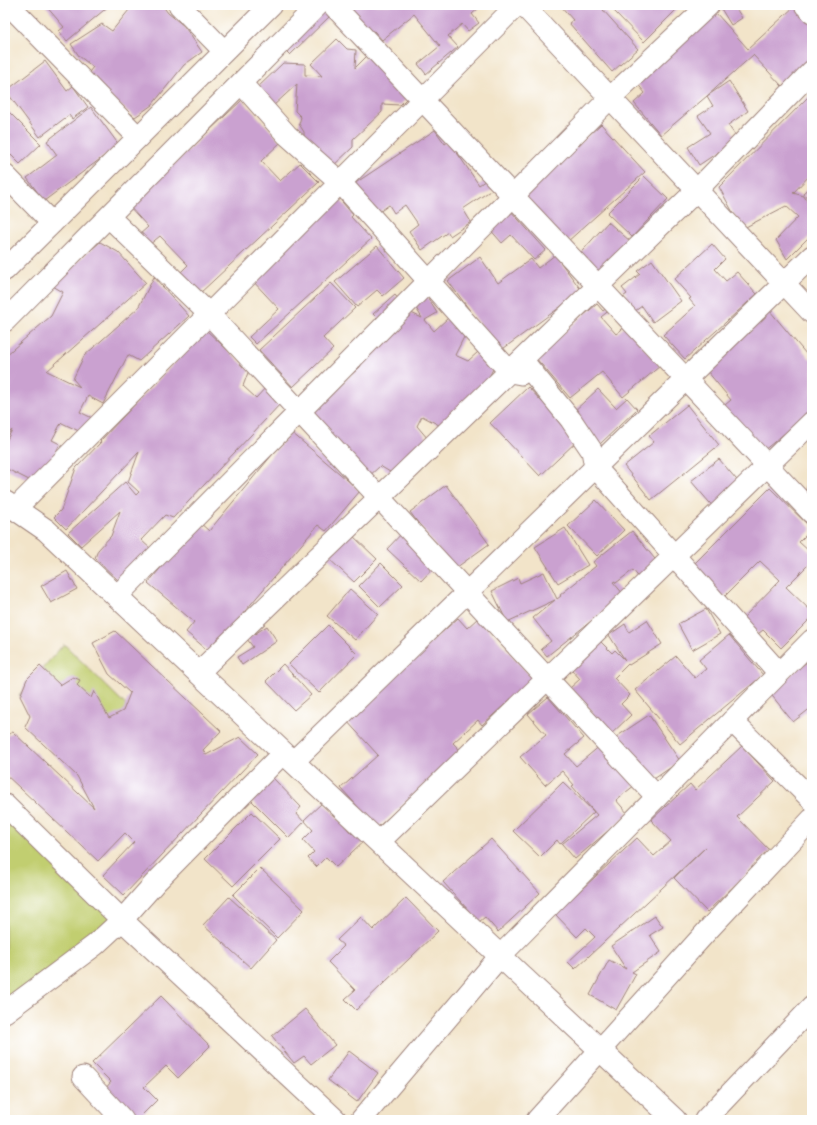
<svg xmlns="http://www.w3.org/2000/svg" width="817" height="1125" font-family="'Patrick Hand',sans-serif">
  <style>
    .green { fill: #c1ce70; stroke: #86764e }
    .building { fill: #caa1d0 }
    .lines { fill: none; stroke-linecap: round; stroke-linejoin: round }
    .street-casing { stroke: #9e827a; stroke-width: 23 }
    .secondary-casing { stroke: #9e827a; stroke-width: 24 }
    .street { stroke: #fff; stroke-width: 21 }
    .secondary { stroke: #fff; stroke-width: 22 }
  </style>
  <rect width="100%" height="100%" fill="#fff"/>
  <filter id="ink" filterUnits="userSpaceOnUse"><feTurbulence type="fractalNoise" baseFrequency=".025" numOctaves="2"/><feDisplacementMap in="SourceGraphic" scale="8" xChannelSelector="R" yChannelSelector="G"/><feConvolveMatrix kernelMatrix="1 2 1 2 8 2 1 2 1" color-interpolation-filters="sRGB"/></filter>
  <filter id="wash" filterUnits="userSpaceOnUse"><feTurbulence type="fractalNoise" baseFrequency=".012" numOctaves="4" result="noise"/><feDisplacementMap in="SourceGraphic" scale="16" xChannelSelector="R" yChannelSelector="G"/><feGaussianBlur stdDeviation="0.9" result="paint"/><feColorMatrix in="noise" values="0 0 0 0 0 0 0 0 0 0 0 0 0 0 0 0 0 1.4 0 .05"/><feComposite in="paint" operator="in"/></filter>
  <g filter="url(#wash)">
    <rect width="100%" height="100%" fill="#f2e4c9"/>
    <!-- green -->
    <g class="green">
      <polygon points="64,644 149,728 102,777 19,695"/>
      <polygon points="5,805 122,920 5,1012"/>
    </g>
    <g id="blocks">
      <!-- building -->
      <g class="building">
        <polygon points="45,5 110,5 67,41 59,31 64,27"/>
        <polygon points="133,5 138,5 144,9 150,5 162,5 168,13 184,26 202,52 184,65 152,105 135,117 102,91 86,76 93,67 79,56 71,44 102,24 112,31"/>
        <polygon points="320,5 331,15 290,55 280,45"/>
        <polygon points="337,5 476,5 479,8 472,14 479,23 468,31 462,24 448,36 458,47 426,74 418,64 440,46 414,14 382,40 374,31 365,39"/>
        <polygon points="560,5 603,5 606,8 603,10 638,49 612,72 569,23 573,20"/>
        <polygon points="620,5 681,5 644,42 614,11"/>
        <polygon points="723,5 734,5 742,18 731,25 720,7"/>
        <polygon points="796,5 812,10 812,59 782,86 753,55 707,96 729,81 748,111 728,125 738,139 699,165 688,147 710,133 698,116 713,106 707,96 661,135 634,103 645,93 636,82 716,13 748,49"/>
        <polygon points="337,39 347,49 356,50 355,68 370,53 410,95 400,105 382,104 382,112 353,139 353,147 331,168 304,140 304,132 299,124 301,117 295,111 297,84 272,107 255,90 283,63 305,64 305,75 322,76 311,64"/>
        <polygon points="45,61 67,91 73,86 88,107 72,119 69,115 40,137 6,91"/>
        <polygon points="812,93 812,173 793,193 804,196 812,210 812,234 787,259 776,240 798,217 786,206 742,229 719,187"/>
        <polygon points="242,100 281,142 261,161 280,181 300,163 319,182 199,294 180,273 188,265 160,236 149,245 139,235 148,227 129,206"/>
        <polygon points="91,107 119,145 44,201 27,178 57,155 47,141"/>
        <polygon points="5,108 41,144 20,164 11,155 5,161"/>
        <polygon points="601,124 645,172 567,242 519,199"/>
        <polygon points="435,130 445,144 449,141 479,185 489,178 496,187 463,209 471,222 450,236 448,232 422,250 409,231 418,224 405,205 394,213 389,205 375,215 354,184"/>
        <polygon points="644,176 668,199 632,237 607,213"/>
        <polygon points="812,185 812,203 803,193"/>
        <polygon points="338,197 353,215 351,217 371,239 256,344 249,337 279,309 250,278"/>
        <polygon points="509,209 546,250 534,260 511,235 502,243 488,227"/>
        <polygon points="608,222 630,241 615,258 613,256 596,275 576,258"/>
        <polygon points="100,242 118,252 146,283 47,371 80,387 73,379 84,356 138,308 154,277 189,316 139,361 128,355 103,404 88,396 80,412 92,418 83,433 62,423 60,425 52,440 60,444 39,485 5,468 5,443 12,430 5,436 5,356 51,316 63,292 51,285"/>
        <polygon points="712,244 725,259 715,269 726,281 737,272 757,294 685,359 663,335 695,306 689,299 691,298 674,279"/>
        <polygon points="377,246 404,278 383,296 377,290 357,307 335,282"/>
        <polygon points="555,255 582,291 500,351 448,281 480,257 498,283 531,259 538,268"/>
        <polygon points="652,260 681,301 653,322 642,306 628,316 617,301 627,294 622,288 640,274 637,271"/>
        <polygon points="331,283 355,308 323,338 333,349 293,387 259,350"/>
        <polygon points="395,295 409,312 422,318 413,303 426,295 437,313 425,320 434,331 448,318 464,337 455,355 468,361 478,352 493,369 486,383 439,425 422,416 417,426 428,439 390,472 380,466 366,479 302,408 335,389 360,367 378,330 384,325 373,314"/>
        <polygon points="597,304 603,311 609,306 611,309 601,317 616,334 626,326 660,366 623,397 602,372 570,398 535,357"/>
        <polygon points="770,311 812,361 812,411 752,460 714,414 731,400 703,366"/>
        <polygon points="206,330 249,370 243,386 256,398 266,387 282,402 173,518 165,515 141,540 152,550 121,583 95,558 98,550 111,536 120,511 81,546 68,533 125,482 136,495 139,492 128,482 139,452 66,529 54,517 61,510 76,468 101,442 100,441"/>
        <polygon points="528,387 578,440 540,476 490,423"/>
        <polygon points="598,389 616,408 627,398 637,409 600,444 572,413"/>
        <polygon points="687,405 719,445 651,500 624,466 654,442 649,436"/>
        <polygon points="291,432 360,491 326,531 318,525 229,630 212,654 186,632 194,622 148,583 199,522 209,531"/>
        <polygon points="719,459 742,486 715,509 691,481"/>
        <polygon points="812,470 812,503 806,490"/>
        <polygon points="446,485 489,544 453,570 410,512"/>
        <polygon points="770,488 812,529 799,542 810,552 812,550 812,561 786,587 812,612 812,617 781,648 763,630 758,634 742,619 780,580 760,561 723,598 691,567"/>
        <polygon points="596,500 624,530 597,556 568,526"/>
        <polygon points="565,528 588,565 558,583 535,547"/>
        <polygon points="404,531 438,563 421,581 387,549"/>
        <polygon points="632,531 659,564 640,579 633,570 616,583 615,581 613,582 624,595 547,656 541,649 551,641 533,618 555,600 507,622 492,591 518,578 520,583 544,572 557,599 561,596 560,595 596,566 593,562"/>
        <polygon points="350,533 377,559 354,582 327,557"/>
        <polygon points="381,563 403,585 380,607 359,586"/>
        <polygon points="67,571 77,589 51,603 41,586"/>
        <polygon points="350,589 378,614 355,640 327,616"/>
        <polygon points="706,609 720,634 692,650 678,624"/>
        <polygon points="458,618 467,628 478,618 533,679 482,725 478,720 453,743 471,762 435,775 377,828 341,788 378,755 345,719"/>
        <polygon points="647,620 662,644 629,665 628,664 614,678 630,695 621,704 631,715 607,738 587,718 593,712 570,688 580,679 571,669 600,641 612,653 615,650 625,660 609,635 625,624 629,632"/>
        <polygon points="328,625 357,654 319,693 289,664"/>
        <polygon points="267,626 277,641 242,665 237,657 253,647 247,639"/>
        <polygon points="115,631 221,731 203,750 206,755 240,737 258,754 124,895 103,875 134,842 125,833 98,861 5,774 5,736 13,732 94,808 77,776 25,727 30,716 20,696 27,679 40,666 60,685 73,677 80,680 77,685 91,698 94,691 109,718 123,711 130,693 109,674 93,643"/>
        <polygon points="729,635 763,675 680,744 635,690 676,656 695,678 706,669 699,660"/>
        <polygon points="812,658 812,707 793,722 769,692"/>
        <polygon points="283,664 311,695 294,710 266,681"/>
        <polygon points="548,697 584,738 565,754 576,766 601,745 635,785 616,800 628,814 575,859 562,844 597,815 572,786 574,785 562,771 545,785 520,757 546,735 528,714"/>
        <polygon points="649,715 680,761 651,781 632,755 627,759 613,739"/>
        <polygon points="742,746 775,781 737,817 770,851 707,912 674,878 706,847 575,969 568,962 595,937 586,928 577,937 555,914 637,838 654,856 671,841 651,820 690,784 695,790"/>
        <polygon points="273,778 301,807 296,813 304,822 289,838 251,800"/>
        <polygon points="563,782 594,812 560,844 557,840 540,857 513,831"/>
        <polygon points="323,802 352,834 358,828 367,838 336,867 326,857 316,867 308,858 314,852 303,840 313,830 304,820"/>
        <polygon points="252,812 280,839 233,886 205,859"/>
        <polygon points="491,839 540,893 498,932 485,917 479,922 443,882"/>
        <polygon points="260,868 304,910 277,938 233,895"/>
        <polygon points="229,897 276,940 251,968 203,925"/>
        <polygon points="406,898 438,931 356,1010 345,999 355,990 328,962 344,946 337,940 361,917 373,930"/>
        <polygon points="655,916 663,927 650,935 661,952 632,972 636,974 616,1010 590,995 609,960 626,969 611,946"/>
        <polygon points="161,996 210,1046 178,1078 166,1066 144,1087 157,1100 137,1120 134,1120 104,1090 111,1082 92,1063"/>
        <polygon points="305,1009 335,1045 311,1064 304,1056 294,1063 272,1036"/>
        <polygon points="349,1051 378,1073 357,1102 328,1080"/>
      </g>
    </g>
  </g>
  <g filter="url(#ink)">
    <use href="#blocks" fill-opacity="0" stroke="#9e827a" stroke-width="1"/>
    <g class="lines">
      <defs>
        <g id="street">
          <polyline points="9,5 138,137"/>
          <polyline points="179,5 224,51"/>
          <polyline points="333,5 812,513"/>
          <polyline points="523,5 812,313"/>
          <polyline points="805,5 812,12"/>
          <polyline points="241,83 287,135 340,182 510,372 521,374 528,367 571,420 592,451 595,467 779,673"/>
          <polyline points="5,175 52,223"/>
          <polyline points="109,217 209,314 657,797"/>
          <polyline points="5,270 271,5"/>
          <polyline points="5,321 318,5"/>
          <polyline points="15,509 517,5"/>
          <polyline points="117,596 610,98 709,5"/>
          <polyline points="198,673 697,190 812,71"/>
          <polyline points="732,721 812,800"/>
          <polyline points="293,762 812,256"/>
          <polyline points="5,805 122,920 336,1120"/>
          <polyline points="379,842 812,422"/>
          <polyline points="5,1012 95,945 122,920 155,883 283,753"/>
          <polyline points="83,1077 123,1120"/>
          <polyline points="361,1120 500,956 812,640"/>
          <polyline points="537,1120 708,930 812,819"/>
          <polyline points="705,1120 812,1007"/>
        </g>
        <polyline id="secondary" points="5,502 46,530 675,1120"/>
      </defs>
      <!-- street casing -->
      <use href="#street" class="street-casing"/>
      <!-- secondary casing -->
      <use href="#secondary" class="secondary-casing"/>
      <!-- street -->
      <use href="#street" class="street"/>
      <!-- secondary -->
      <use href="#secondary" class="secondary"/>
    </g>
  </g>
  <!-- margin -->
  <rect width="817" height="1125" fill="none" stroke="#fff" stroke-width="20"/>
</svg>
